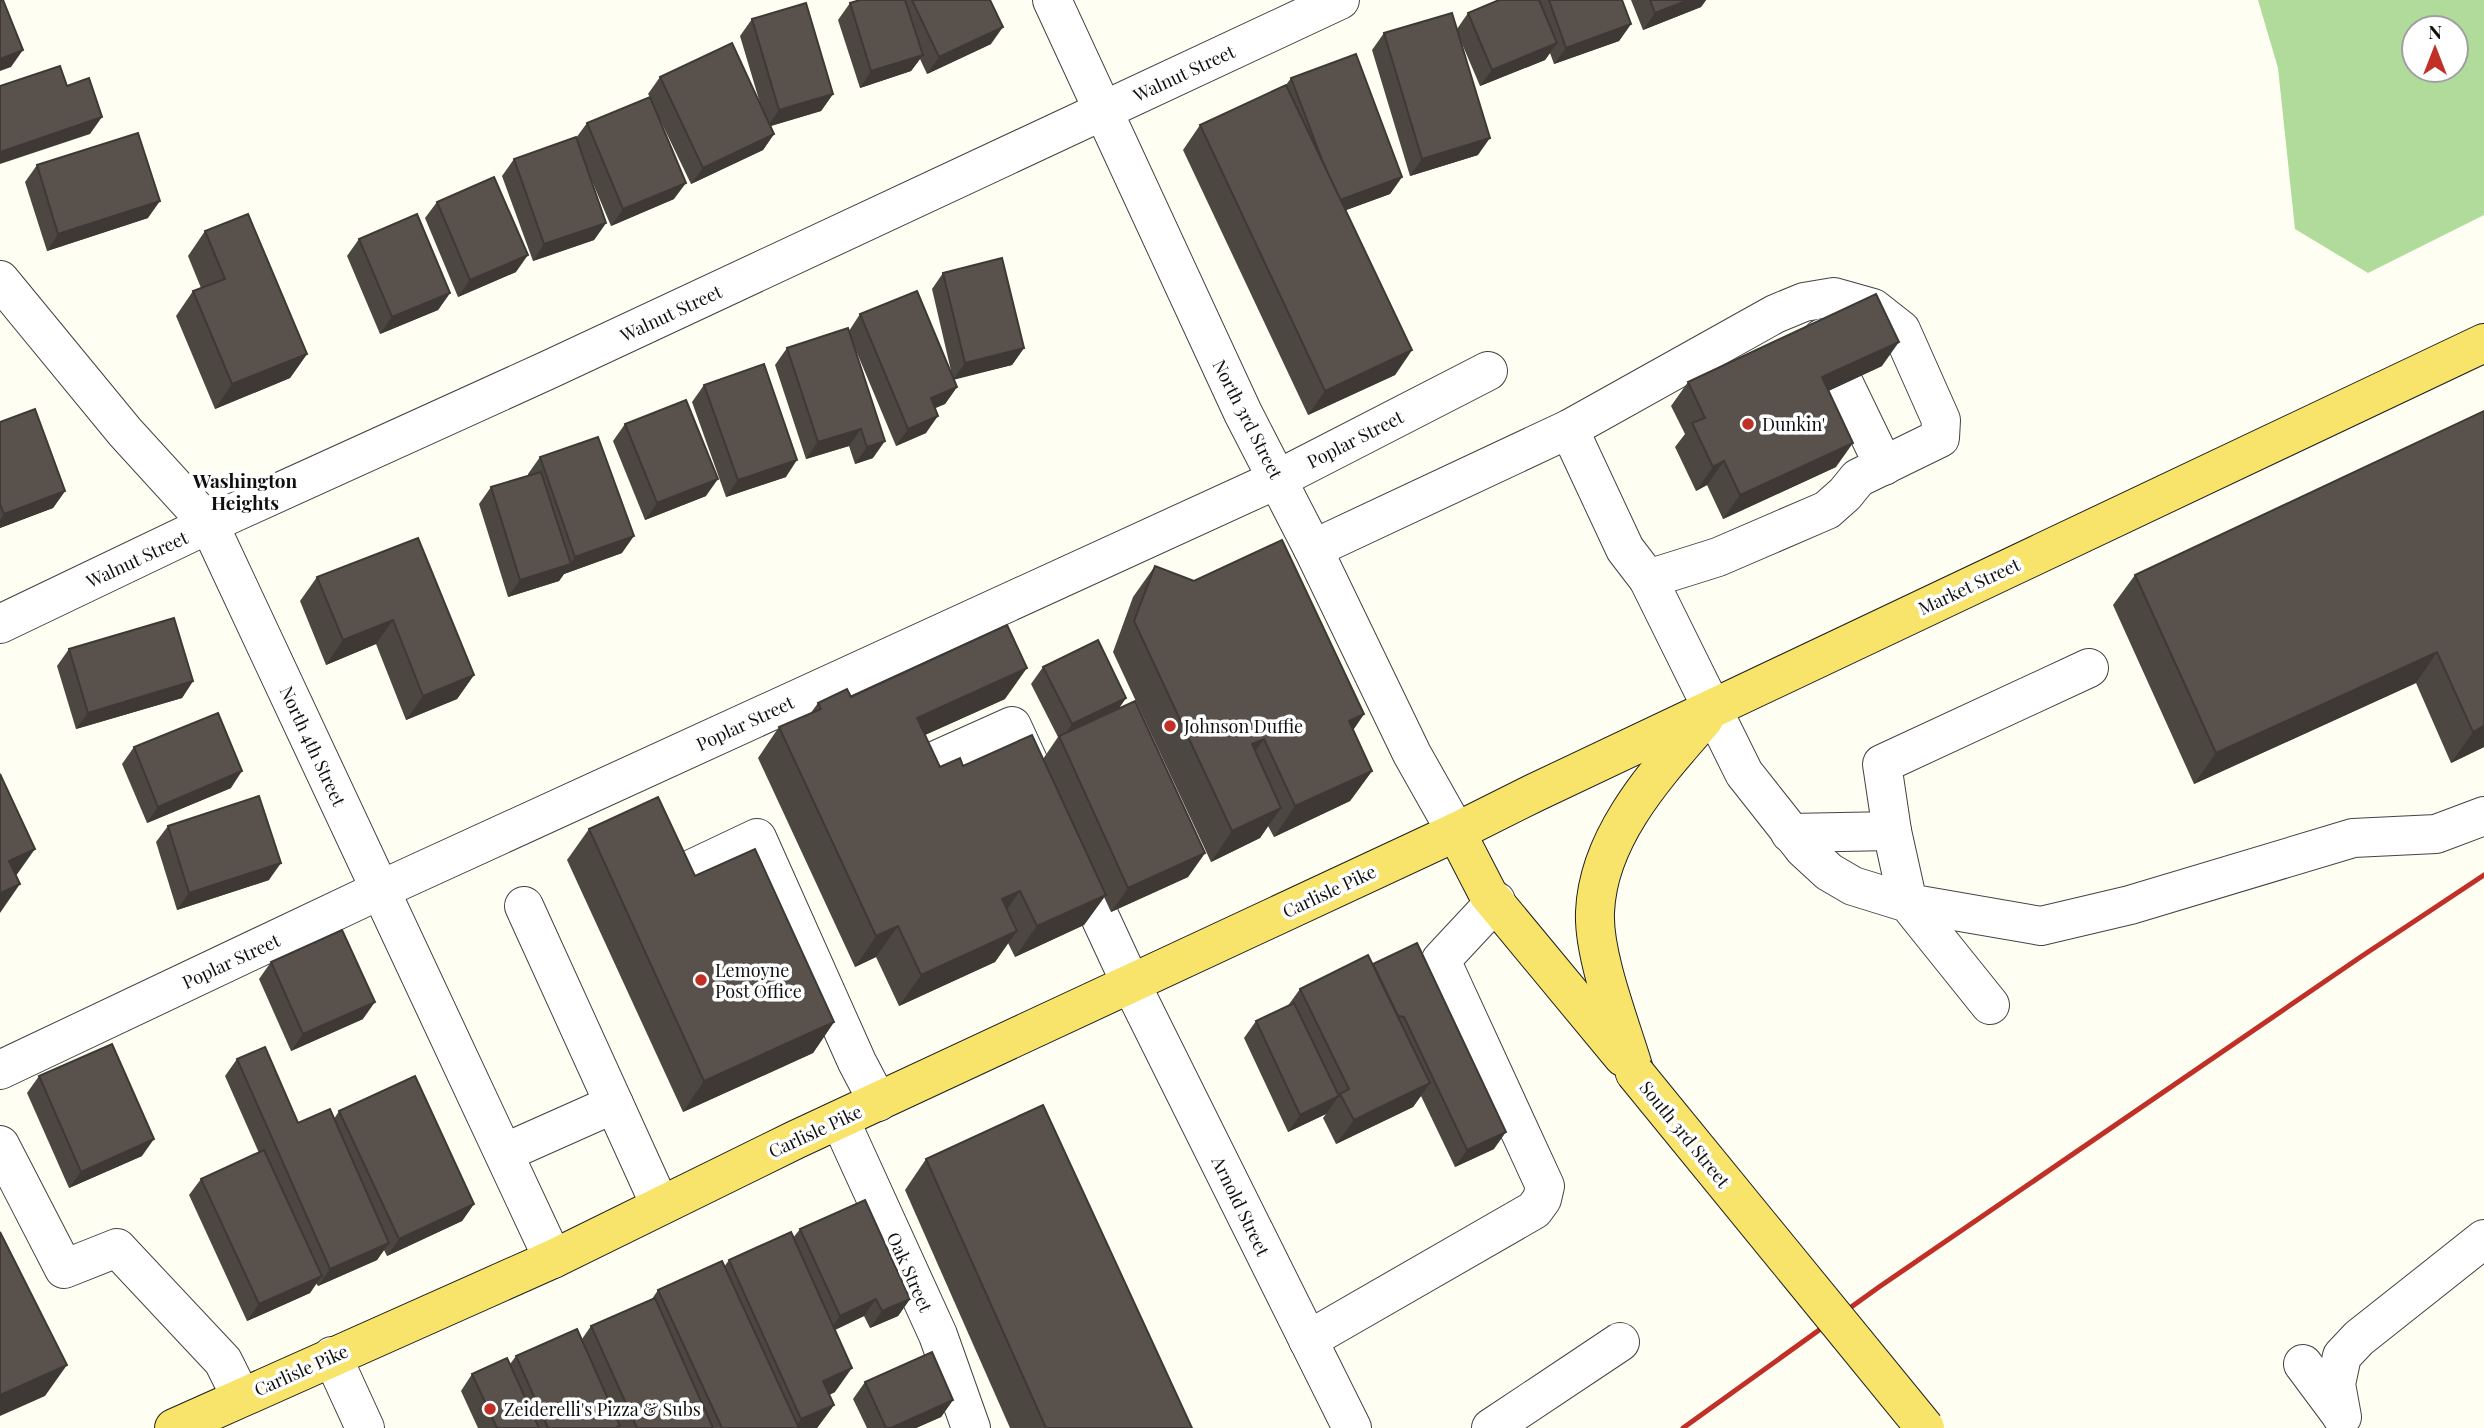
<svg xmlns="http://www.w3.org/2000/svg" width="2484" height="1428" font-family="'Playfair Display',serif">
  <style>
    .forest { fill: #b1db9b; fill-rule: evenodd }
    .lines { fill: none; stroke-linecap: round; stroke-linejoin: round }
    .minor-casing { stroke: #434343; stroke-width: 40 }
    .major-casing { stroke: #212121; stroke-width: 40 }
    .minor { stroke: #fff; stroke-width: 38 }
    .major { stroke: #f8e46a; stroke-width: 38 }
    .rail { stroke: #c13027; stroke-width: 5 }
    .major-bridge-casing { stroke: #212121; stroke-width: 40; stroke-linecap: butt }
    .major-bridge { stroke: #f8e46a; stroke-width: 38 }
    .wall { fill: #4d4741 }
    .shaded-wall { fill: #3e3935 }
    .building { fill: #59524c; stroke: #3e3935; stroke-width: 2 }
    .poi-dot { fill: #c13027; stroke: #fff; stroke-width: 2.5 }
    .labels { text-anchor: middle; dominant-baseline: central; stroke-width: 7; stroke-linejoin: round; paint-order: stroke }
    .street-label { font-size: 18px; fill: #101010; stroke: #fff }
    .poi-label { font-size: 18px; fill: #101010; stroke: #fff; text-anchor: start }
    .neighbourhood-label { font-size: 19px; font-weight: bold; fill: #101010; stroke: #fff }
  </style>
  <rect width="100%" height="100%" fill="#fffef3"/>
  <!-- forest -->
  <path class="forest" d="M2258 0H2484V215L2368 273 2295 229 2278 68ZM2414 28H2456V70H2414Z"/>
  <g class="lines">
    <defs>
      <g id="minor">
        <polyline points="1052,0 1243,413 1313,549 1412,754 1456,832"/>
        <polyline points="0,280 125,432 209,524 553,1259"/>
        <polyline points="1822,338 1884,466"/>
        <polyline points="1569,429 1625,549 1648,579 1744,773 1804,849 1829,872 1853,886 1908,903 1990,1005"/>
        <polyline points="1313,549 1569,429 1775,314 1804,302 1834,297 1873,308 1901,330 1941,420 1940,438 1858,478 1845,494 1827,510 1718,557 1648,579"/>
        <polyline points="0,624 209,524 548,370 1340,0"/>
        <polyline points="925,765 1012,726 1040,787"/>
        <polyline points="1892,831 1908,903 2041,926 2130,905 2353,838 2436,834 2484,816"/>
        <polyline points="1790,833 1892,831 1882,764 2089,668"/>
        <polyline points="1074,861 1131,984 1352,1428"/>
        <polyline points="683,873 757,838 857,1062 878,1102"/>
        <polyline points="524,906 660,1205"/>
        <polyline points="0,1070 380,890 1278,479 1488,371"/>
        <polyline points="840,1120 938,1335 971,1428"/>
        <polyline points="0,1145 64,1269 117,1248 223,1361 241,1397"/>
        <polyline points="504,1153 614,1104"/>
        <polyline points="1308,1340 1534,1210 1542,1199 1545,1186 1441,960 1496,901"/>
        <polyline points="332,1356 365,1428"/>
        <polyline points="2303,1364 2341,1415"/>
        <polyline points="2342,1417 2336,1384 2342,1356 2359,1338 2484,1239"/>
        <polyline points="1491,1428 1620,1342"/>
      </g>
      <g id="major">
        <polyline points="1456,832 1488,894 1623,1057"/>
        <path d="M1635 1073C1622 1028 1593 957 1595 912 1598 836 1657 773 1704 719"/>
        <polyline points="174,1428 553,1259 795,1140 1456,832 1534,793 2484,343"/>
      </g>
    </defs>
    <!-- minor casing -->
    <use href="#minor" class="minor-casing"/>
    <!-- major casing -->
    <use href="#major" class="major-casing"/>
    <!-- minor -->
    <use href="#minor" class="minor"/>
    <!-- major -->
    <use href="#major" class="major"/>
    <!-- rail -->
    <polyline class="rail" points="1683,1428 1879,1287 2362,956 2484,875"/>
    <defs>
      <polyline id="major-bridge" points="1635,1073 1925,1428"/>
    </defs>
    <!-- major-bridge casing -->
    <use href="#major-bridge" class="major-bridge-casing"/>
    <!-- major-bridge -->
    <use href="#major-bridge" class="major-bridge"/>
  </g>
  <!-- wall -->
  <g class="wall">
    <polygon points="860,0 990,0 991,44 927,74 920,59 911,71 860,88 838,20 850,3"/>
    <polygon points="1499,0 1622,0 1631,24 1619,41 1554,64 1550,53 1545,60 1480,86 1460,39 1478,155 1410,176 1372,50 1384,33 1457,29 1468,13"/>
    <polygon points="1631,0 1706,0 1701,7 1643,30"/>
    <polygon points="752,19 833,94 821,111 771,126 774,134 763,150 691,184 653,105 674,199 611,226 589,174 606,223 594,240 533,261 502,176 514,159 576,138 587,123 650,97 648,94 660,77 760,103 740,36"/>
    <polygon points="1291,78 1402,177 1390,194 1345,210 1412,350 1395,375 1308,415 1183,150 1200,125 1286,85"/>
    <polygon points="37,165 148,218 47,251 25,182"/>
    <polygon points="437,202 516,272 458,297 425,218"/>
    <polygon points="205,231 307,354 290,378 215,409 176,316 193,291 201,288 188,256"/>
    <polygon points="359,239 450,293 438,310 380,334 347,256"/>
    <polygon points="943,273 1024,348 1012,365 954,379 957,387 945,404 935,408 926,433 896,446 852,341 873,458 855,464 849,446 806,459 775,365 787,348 849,331 860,314 952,375 932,289"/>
    <polygon points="1882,366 1828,391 1836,467 1723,519 1707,485 1696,491 1675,447 1685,434 1671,406 1688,382"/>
    <polygon points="704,385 786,477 726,497 692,402"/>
    <polygon points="2484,411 2484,747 2451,763 2416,683 2194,784 2113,605 2135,575"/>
    <polygon points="0,422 65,491 53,508 0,528"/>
    <polygon points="625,424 706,496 645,520 613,441"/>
    <polygon points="540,457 622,553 564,574 559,581 508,597 479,504 491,487 528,476 528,474"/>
    <polygon points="418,538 474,675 457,699 406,720 376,644 326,665 300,601 317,577"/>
    <polygon points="1155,566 1364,714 1353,730 1372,771 1350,801 1274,837 1268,826 1260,838 1211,862 1113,652 1133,597"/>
    <polygon points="69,649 193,681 182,698 76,729 57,666"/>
    <polygon points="1043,667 1126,698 1119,708 1205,853 1188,877 1111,912 1104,897 1084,925 1015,957 1008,943 995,962 899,1006 876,957 855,967 758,758 779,727 810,714 818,703 851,697 1005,699 925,735 940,767 1043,759 1058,737 1031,684"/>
    <polygon points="134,747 231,788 147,823 122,764"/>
    <polygon points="168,826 269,880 177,910 156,842"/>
    <polygon points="589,829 695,876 834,1022 813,1053 683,1112 567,860"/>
    <polygon points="271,962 363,1019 291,1051 259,979"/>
    <polygon points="1373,964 1494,1149 1455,1167 1421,1096 1413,1107 1336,1144 1323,1118 1326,1114 1288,1132 1244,1038 1256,1021 1287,1007 1300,989"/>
    <polygon points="237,1059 298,1123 334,1119 339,1111 474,1204 462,1221 387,1256 384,1250 377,1260 318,1286 316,1283 310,1293 247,1321 189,1195 201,1179 259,1153 225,1076"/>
    <polygon points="39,1076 142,1156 69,1188 27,1093"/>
    <polygon points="926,1159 1192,1428 1010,1428 905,1190"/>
    <polygon points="800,1229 910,1299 898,1316 870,1328 864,1316 835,1330 835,1392 829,1395 834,1405 817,1428 478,1428 461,1391 472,1374 510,1364 516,1356 582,1339 591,1326 652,1299 658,1290 724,1267 729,1260 793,1238"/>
    <polygon points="865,1382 953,1400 941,1417 916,1428 867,1428 853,1399"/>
  </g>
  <!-- shaded-wall -->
  <g class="shaded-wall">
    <polygon points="1688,0 1706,0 1701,7 1643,30 1655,13"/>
    <polygon points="1631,24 1619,41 1554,64 1566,48"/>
    <polygon points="1003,27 991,44 927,74 939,57"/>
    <polygon points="1557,43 1545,60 1480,86 1492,70"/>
    <polygon points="23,50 11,67 0,71 0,59"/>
    <polygon points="923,55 911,71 860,88 871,71"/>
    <polygon points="833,94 821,111 767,127 779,110"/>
    <polygon points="102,117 90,134 0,164 0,152"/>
    <polygon points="774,134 763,150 691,184 703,168"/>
    <polygon points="1490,138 1478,155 1410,176 1422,159"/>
    <polygon points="1402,177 1390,194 1325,218 1337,201"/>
    <polygon points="686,183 674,199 611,226 623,209"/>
    <polygon points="160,201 148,218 47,251 58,234"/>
    <polygon points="606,223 594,240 533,261 544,244"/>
    <polygon points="528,255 516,272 458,297 470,280"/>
    <polygon points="450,293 438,310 380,334 392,317"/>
    <polygon points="1899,342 1882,366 1805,402 1822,377"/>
    <polygon points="1024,348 1012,365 953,380 965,363"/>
    <polygon points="1412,350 1395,375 1308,415 1325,391"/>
    <polygon points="307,354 290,378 215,409 232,384"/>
    <polygon points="957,387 945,404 919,415 931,398"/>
    <polygon points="938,416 926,433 896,446 908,429"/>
    <polygon points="861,429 849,446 806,459 818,442"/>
    <polygon points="885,441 873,458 855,464 867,447"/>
    <polygon points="1853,443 1836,467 1723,519 1740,495"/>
    <polygon points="797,460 786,477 726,497 738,480"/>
    <polygon points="1724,461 1707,485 1696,491 1713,467"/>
    <polygon points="718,479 706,496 645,520 657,503"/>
    <polygon points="65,491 53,508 0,528 0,520 4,514"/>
    <polygon points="634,536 622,553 564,574 559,581 508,597 520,580 570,564 575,557"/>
    <polygon points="393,620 376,644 326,665 343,640"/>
    <polygon points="2437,652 2416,683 2194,784 2216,753"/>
    <polygon points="1027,668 1005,699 896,748 917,718"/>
    <polygon points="474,675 457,699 406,720 423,696"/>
    <polygon points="193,681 182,698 76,729 88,713"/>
    <polygon points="1126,698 1114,715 1060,741 1072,724"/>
    <polygon points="1364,714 1343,745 1349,721"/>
    <polygon points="2484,726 2484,747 2451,763 2473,732"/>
    <polygon points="1264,739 1242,770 1252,744"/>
    <polygon points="242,771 231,788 147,823 158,807"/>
    <polygon points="1372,771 1350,801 1274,837 1295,806"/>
    <polygon points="1281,808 1260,838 1211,862 1232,831"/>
    <polygon points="35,849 13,880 9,861"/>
    <polygon points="1205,853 1188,877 1111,912 1128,888"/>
    <polygon points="281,863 269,880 177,910 189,893"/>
    <polygon points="20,884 0,913 0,893"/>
    <polygon points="1020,891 999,921 1002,899"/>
    <polygon points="1106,895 1084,925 1015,957 1037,926"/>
    <polygon points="898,926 876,957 855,967 876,936"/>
    <polygon points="1017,931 995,962 899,1006 921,975"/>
    <polygon points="375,1002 363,1019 291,1051 303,1034"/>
    <polygon points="834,1022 813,1053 683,1112 704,1081"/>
    <polygon points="1430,1083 1413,1107 1336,1144 1354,1120"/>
    <polygon points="1338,1097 1326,1114 1288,1132 1300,1115"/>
    <polygon points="1506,1132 1494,1149 1455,1167 1467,1150"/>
    <polygon points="154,1139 142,1156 69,1188 81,1172"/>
    <polygon points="474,1204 462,1221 387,1256 399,1239"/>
    <polygon points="389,1243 377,1260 318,1286 330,1269"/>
    <polygon points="322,1276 310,1293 247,1321 259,1304"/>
    <polygon points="876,1299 864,1316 828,1333 840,1316"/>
    <polygon points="910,1299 898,1316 870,1328 882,1311"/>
    <polygon points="67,1365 45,1396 0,1416 0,1395"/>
    <polygon points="852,1368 835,1392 806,1406 823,1381"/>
    <polygon points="953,1400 941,1417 916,1428 891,1428"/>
    <polygon points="834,1405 817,1428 795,1428 801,1419"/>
  </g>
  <!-- building -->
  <g class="building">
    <polygon points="0,0 3,0 23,50 0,59"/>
    <polygon points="860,0 905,0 923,55 871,71 850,3"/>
    <polygon points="912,0 990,0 1003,27 939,57"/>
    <polygon points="1499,0 1539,0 1557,43 1492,70 1468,13"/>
    <polygon points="1549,0 1622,0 1631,24 1566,48"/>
    <polygon points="1650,0 1688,0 1655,13"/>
    <polygon points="806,3 833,94 779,110 752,19"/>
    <polygon points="1452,13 1490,138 1422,159 1384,33"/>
    <polygon points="732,43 774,134 703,168 660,77"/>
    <polygon points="1356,54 1402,177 1340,200 1324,165 1291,78"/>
    <polygon points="60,66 67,86 89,78 102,117 0,152 0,86"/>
    <polygon points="1286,85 1412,350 1325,391 1200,125"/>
    <polygon points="650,97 686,183 623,209 587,123"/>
    <polygon points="138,133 160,201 58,234 37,165"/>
    <polygon points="576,137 606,223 544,244 514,159"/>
    <polygon points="494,177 528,255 470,280 437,202"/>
    <polygon points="248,214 307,354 232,384 193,291 225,279 205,231"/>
    <polygon points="417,214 450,293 392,317 359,239"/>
    <polygon points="1002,258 1024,348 965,363 943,273"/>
    <polygon points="917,291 957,387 931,398 938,416 908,429 860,314"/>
    <polygon points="1876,294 1899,342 1822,377 1853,443 1740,495 1724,461 1713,467 1692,423 1705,418 1688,382"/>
    <polygon points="848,328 885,441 867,447 861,429 818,442 787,348"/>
    <polygon points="764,364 797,460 738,480 704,385"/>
    <polygon points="686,400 718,479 657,503 625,424"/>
    <polygon points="35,409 65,491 4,514 0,504 0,422"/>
    <polygon points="2484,411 2484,726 2473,732 2437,652 2216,753 2135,575"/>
    <polygon points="598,437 634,536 575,557 540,457"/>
    <polygon points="541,472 571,564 520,580 491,487"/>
    <polygon points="418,538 474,675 423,696 393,620 343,640 317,577"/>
    <polygon points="1282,540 1364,714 1349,721 1372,771 1295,806 1264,739 1252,744 1281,808 1232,831 1134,621 1155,566 1194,581"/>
    <polygon points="174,618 193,681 88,713 69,649"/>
    <polygon points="1007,625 1027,668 917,718 940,767 960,758 963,766 1032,735 1106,895 1037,926 1020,891 1002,899 1017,931 921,975 898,926 876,936 779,727 821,709 818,703 847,689 851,697"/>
    <polygon points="1098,640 1126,698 1072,724 1043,667"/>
    <polygon points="1135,701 1205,853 1128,888 1059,736"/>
    <polygon points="218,713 242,771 158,807 134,747"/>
    <polygon points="0,774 35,849 9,861 20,884 0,893"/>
    <polygon points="259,796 281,863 189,893 168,826"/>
    <polygon points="658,797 695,876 755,849 834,1022 704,1081 589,829"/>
    <polygon points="342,930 375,1002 303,1034 271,962"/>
    <polygon points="1417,943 1506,1132 1467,1150 1404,1017 1398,1016 1373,964"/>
    <polygon points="1368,955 1430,1083 1354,1120 1340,1094 1349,1089 1300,989"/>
    <polygon points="1294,1003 1339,1096 1300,1115 1256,1021"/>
    <polygon points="112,1044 154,1139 81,1172 39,1076"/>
    <polygon points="265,1047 298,1123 330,1109 389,1243 330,1269 237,1059"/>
    <polygon points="415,1076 474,1204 399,1239 339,1111"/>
    <polygon points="1043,1105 1192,1428 1046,1428 926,1159"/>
    <polygon points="264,1150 322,1276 259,1304 201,1179"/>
    <polygon points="865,1200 910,1299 882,1311 876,1299 840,1316 800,1229"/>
    <polygon points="0,1232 67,1365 0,1395"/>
    <polygon points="791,1232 852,1368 823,1381 834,1405 801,1419 729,1260"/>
    <polygon points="722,1261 799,1428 722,1428 658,1290"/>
    <polygon points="655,1298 713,1428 637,1428 591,1326"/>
    <polygon points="577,1329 620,1426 615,1428 548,1428 516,1356"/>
    <polygon points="932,1352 953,1400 891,1428 886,1428 865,1382"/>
    <polygon points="507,1358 539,1428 497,1428 472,1374"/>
  </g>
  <!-- markers -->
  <g class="poi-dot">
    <circle cx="1748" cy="424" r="7"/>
    <circle cx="1170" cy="726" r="7"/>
    <circle cx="701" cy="980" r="7"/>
    <circle cx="490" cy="1409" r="7"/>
  </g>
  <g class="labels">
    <!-- street labels -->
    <g class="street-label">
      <text transform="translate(1184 73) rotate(-25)">Walnut Street</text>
      <text transform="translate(671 313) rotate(-25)">Walnut Street</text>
      <text transform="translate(1248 419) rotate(63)">North 3rd Street</text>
      <text transform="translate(1355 439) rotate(-27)">Poplar Street</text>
      <text transform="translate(137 559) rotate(-25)">Walnut Street</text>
      <text transform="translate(1969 586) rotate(-25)">Market Street</text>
      <text transform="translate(745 723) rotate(-25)">Poplar Street</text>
      <text transform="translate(313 746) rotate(65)">North 4th Street</text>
      <text transform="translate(1329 891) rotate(-25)">Carlisle Pike</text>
      <text transform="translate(231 961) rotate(-25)">Poplar Street</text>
      <text transform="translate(815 1131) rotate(-25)">Carlisle Pike</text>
      <text transform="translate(1685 1134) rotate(51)">South 3rd Street</text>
      <text transform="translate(1241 1206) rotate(64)">Arnold Street</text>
      <text transform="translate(910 1272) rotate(66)">Oak Street</text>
      <text transform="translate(301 1370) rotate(-24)">Carlisle Pike</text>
    </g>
    <!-- poi labels -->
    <g class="poi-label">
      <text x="1762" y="424">Dunkin'</text>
      <text x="1184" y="726">Johnson Duffie</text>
      <text x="715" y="970">Lemoyne<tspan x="715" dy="21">Post Office</tspan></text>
      <text x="504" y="1409">Zeiderelli's Pizza &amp; Subs</text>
    </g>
    <!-- neighbourhood labels -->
    <g class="neighbourhood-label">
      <text x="245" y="480">Washington<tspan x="245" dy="22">Heights</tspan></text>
    </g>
  </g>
  <!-- north arrow -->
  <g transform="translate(2435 49)"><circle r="33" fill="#ffffff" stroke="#9f9f9f" stroke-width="2"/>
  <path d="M0-5L12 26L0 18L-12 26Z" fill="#c13027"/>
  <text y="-10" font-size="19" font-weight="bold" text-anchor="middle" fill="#101010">N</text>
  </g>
</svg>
